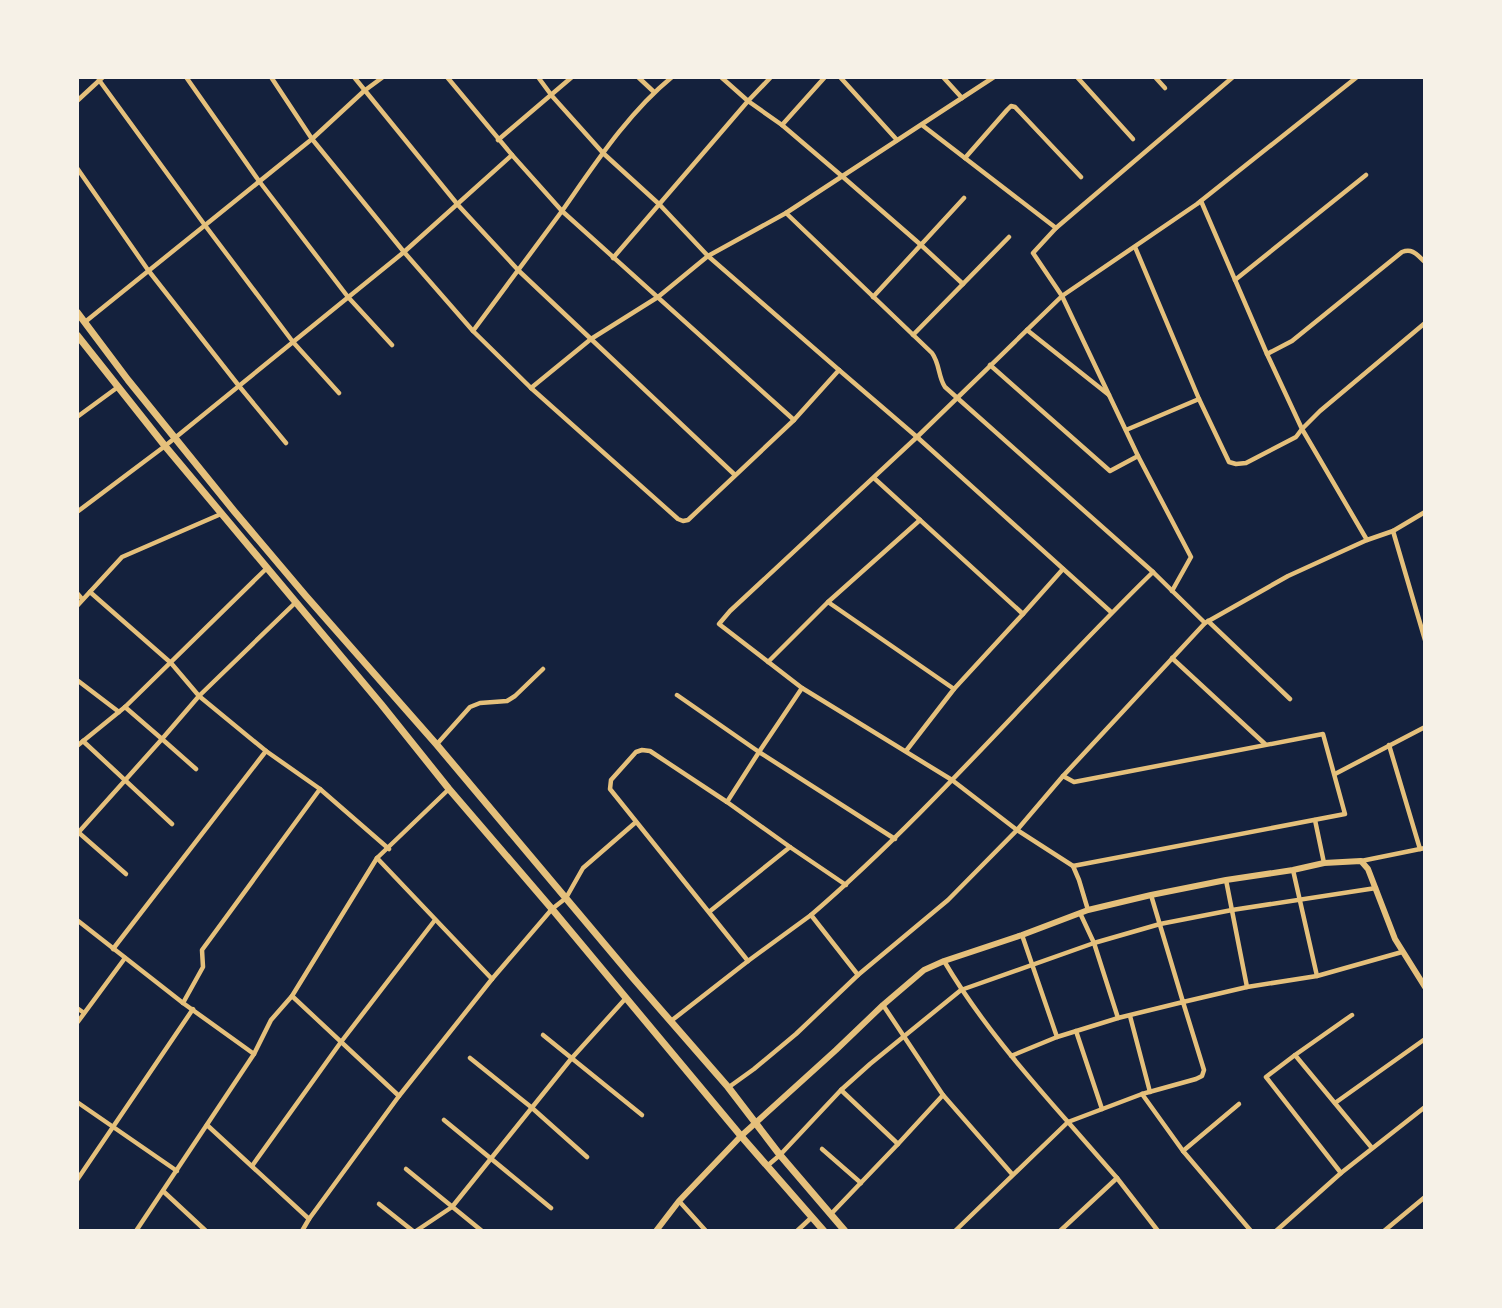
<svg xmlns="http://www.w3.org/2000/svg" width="1502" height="1308" font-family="'Zilla Slab',serif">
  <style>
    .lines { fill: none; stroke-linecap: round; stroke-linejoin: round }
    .minor { stroke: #e5c07b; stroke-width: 4.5 }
    .tertiary { stroke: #e5c07b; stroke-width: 6 }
    .primary { stroke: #e5c07b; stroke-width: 7 }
  </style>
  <rect width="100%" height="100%" fill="#14213d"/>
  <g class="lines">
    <!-- minor -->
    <g class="minor">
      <polyline points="186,77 259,181 348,297 392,345"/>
      <polyline points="354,77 458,205 519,271 735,475"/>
      <polyline points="447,77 512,155"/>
      <polyline points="538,77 552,96 603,153 660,205 708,256 839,370 917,437 1111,612"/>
      <polyline points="638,77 654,92"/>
      <path d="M672 77C628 113 595 164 562 211L794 420"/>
      <polyline points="721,77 748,101 782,125 843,177 921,245 963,284"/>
      <polyline points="840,77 897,140"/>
      <polyline points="943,77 962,98"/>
      <polyline points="1077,77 1133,139"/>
      <polyline points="1155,77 1165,88"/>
      <polyline points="99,80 204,224 293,342 404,252 512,155 562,211 473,331 404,252 312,139 271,77"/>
      <polyline points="77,101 103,77"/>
      <polyline points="782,125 825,77"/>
      <polyline points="922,125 1056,228"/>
      <polyline points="498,140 572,77"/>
      <polyline points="965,158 1007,110 1011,106 1015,107 1081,177"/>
      <polyline points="77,168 148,270 239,386 286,443"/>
      <path d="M786 213 932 353C940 364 938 377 945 387L1153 572"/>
      <polyline points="1135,247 1199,399 1229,462 1236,464 1246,463 1296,437 1302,429 1267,354 1201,201"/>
      <polyline points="613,258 748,101 771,77"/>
      <polyline points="1235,280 1366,175"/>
      <polyline points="873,297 964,198"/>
      <polyline points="85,322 312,139 364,91 383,77"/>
      <polyline points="1027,330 1109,395"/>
      <polyline points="473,331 531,388 678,519 683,521 688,520 794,420 839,370"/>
      <polyline points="913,335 1009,237"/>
      <path d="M1267 354 1292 341 1402 252C1413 248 1417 255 1425 262"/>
      <polyline points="990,365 1110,471 1138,456 1191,557 1172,591"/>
      <polyline points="531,388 591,339 658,297 708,256 786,213 994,77"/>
      <polyline points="77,417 118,387"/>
      <polyline points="1126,430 1199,399"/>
      <polyline points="1138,456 1062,296 1197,204 1357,77"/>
      <polyline points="77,512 165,446 293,342 339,393"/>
      <polyline points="1393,531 1425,640"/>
      <polyline points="1367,540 1302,429 1320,411 1425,323"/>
      <polyline points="90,592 171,663 199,696 266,751 320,789"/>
      <polyline points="77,593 82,599"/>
      <polyline points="828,602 954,689 1023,614 874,478"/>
      <polyline points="77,606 122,557 221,514"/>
      <polyline points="1023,614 1063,569"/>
      <polyline points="1208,621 1290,699"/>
      <polyline points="1172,658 1265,744"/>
      <polyline points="768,662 828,602 920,520"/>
      <polyline points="77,680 119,712"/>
      <polyline points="802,688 952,780 1017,830 1073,866 1079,880 1088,910"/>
      <polyline points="677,695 759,752 802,688 719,624 730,611 917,437 1062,296 1033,253 1056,228 1233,77"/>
      <polyline points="83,741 172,824"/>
      <polyline points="437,744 470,707 480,703 507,701 515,696 543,669"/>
      <polyline points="1389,745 1420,849"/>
      <polyline points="77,746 125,707 267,568"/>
      <polyline points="906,751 954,689"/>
      <polyline points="196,769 162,739 199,696 295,603"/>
      <polyline points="1335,774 1425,727"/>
      <polyline points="1063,776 1074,782 1323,734 1345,814 1073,866"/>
      <polyline points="727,802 759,752 895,839"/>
      <polyline points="1315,820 1324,863"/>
      <polyline points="78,832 126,874"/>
      <polyline points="77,834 162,739 125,707"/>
      <polyline points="790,847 846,885"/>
      <polyline points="377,858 492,979 552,909 566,898 583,868 636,822"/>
      <polyline points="1361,861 1425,848"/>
      <polyline points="1226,880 1247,987"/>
      <polyline points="1151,895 1183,1002 1247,987 1317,976 1293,870"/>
      <polyline points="709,912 790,847 727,802 650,751 642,750 636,752 611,780 610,789 748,961"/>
      <polyline points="1080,913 1094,943 1118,1018"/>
      <path d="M811 915C934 809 1037 685 1153 572L1205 623"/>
      <polyline points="77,920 183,1003 254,1054 136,1231"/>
      <polyline points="1022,935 1057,1037"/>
      <polyline points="113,949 266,751"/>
      <path d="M944 961C979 1020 1023 1071 1068 1122L1142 1094 1196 1079 1202 1076 1204 1070 1183 1002 1118 1018 1057 1037 1011 1056"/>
      <polyline points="1317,976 1402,952"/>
      <polyline points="292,996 399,1096 492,979"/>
      <polyline points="183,1003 203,967 202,950 320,789 389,849"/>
      <polyline points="883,1005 943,1095 1012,1174"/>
      <polyline points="77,1008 84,1013"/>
      <polyline points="1130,1016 1150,1092"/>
      <polyline points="671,1021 748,961 811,915 858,975"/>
      <polyline points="77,1023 125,958"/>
      <polyline points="1076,1031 1102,1109"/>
      <polyline points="543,1035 642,1115"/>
      <polyline points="254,1054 271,1020 292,996 377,858 449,789"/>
      <polyline points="1295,1055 1352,1015"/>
      <polyline points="470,1058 531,1107 587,1157"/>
      <polyline points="729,1087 754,1069 796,1034 858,975 948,900 1017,830 1063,776 1205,623 1288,576 1367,540 1393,531 1425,512"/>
      <polyline points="841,1090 898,1144"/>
      <polyline points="1142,1094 1183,1151 1251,1231"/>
      <polyline points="77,1102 177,1171"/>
      <polyline points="1335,1103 1425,1039"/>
      <polyline points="444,1120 551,1208"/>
      <polyline points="207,1125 309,1219"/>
      <polyline points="822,1149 861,1183"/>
      <polyline points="1183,1151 1239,1104"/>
      <polyline points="252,1166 341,1042 435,920"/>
      <polyline points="767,1166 780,1155 841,1090 870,1064 961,990 1094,943 1160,924 1232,910 1376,888"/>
      <polyline points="406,1169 482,1231"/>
      <polyline points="1341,1173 1266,1077 1295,1055 1372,1148"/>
      <polyline points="1117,1178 1158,1231"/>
      <polyline points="77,1180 193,1009"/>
      <polyline points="163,1191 206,1231"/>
      <polyline points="679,1201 706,1231"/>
      <polyline points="379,1204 413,1231"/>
      <polyline points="831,1214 898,1144 943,1095"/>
      <polyline points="302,1231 309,1219 399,1096"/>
      <polyline points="416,1231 452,1207 571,1059 626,998"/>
      <polyline points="797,1231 812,1217"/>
      <polyline points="955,1231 1068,1122 1117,1178 1060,1231"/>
      <polyline points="1276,1231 1341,1173 1425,1107"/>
      <polyline points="1384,1231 1425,1197"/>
    </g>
    <!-- tertiary -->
    <polyline class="tertiary" points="656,1231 679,1201 741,1136 836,1050 883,1005 924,970 944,961 1022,935 1088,910 1151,895 1226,880 1293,870 1324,863 1361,861 1368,869 1395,939 1425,987"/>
    <!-- primary -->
    <g class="primary">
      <polyline points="77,312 128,380 234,511 305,595 437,745 633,978 728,1087 780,1155 845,1231"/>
      <polyline points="77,335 165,446 381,704 449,789 552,909 741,1136 824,1231"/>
    </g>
  </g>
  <!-- border -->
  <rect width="1502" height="1308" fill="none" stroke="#f6f1e7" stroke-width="158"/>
</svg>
